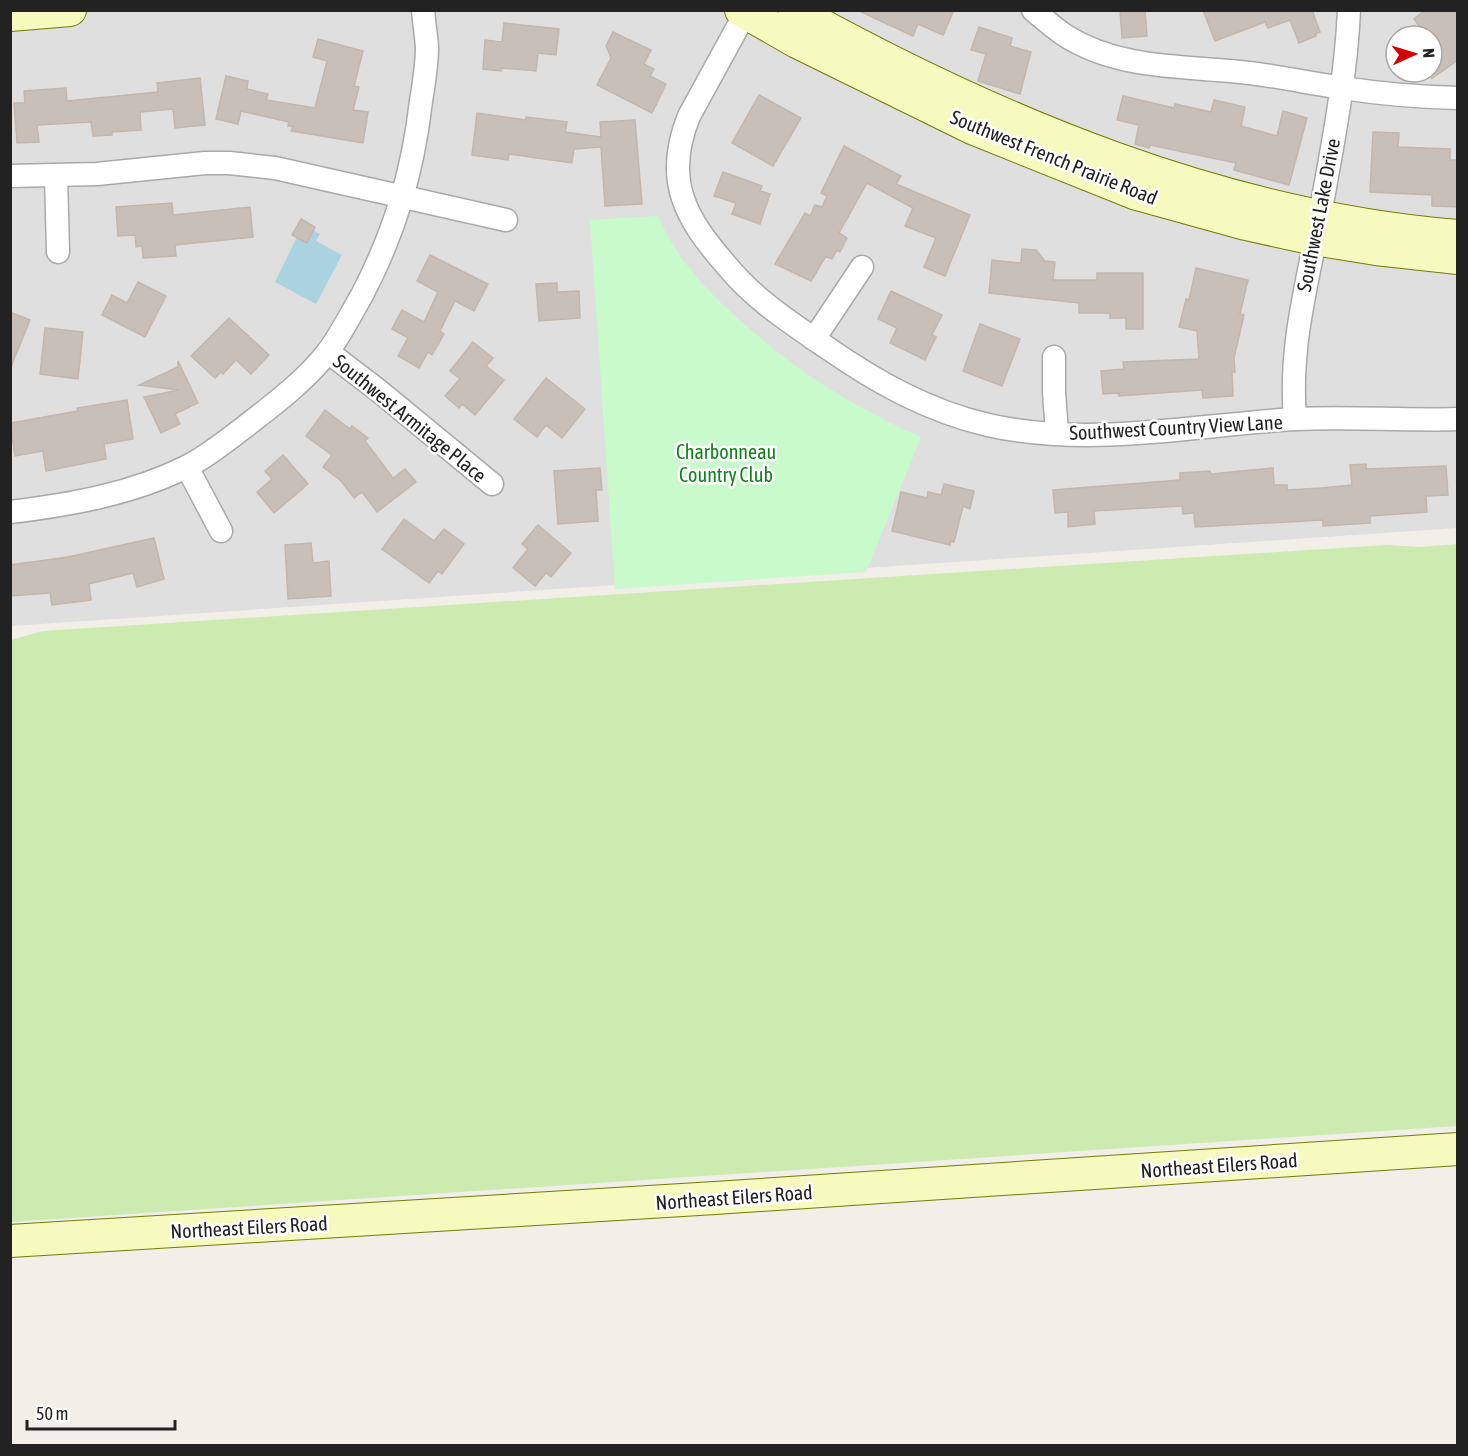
<svg xmlns="http://www.w3.org/2000/svg" width="1468" height="1456" font-family="'Asap Condensed',sans-serif">
  <style>
    .residential { fill: #e0dfdf; fill-rule: evenodd }
    .grass { fill: #cdebb0 }
    .park { fill: #c8facc }
    .water { fill: #aad3df }
    .building { fill: #c7bfb8; stroke: #c4b6ab; stroke-width: 1.5 }
    .lines { fill: none; stroke-linecap: round; stroke-linejoin: round }
    .street-casing { stroke: #a9a9a9; stroke-width: 25 }
    .secondary-casing { stroke: #707d05; stroke-width: 34 }
    .street { stroke: #fff; stroke-width: 22 }
    .secondary { stroke: #f7fabf; stroke-width: 32 }
    .labels { text-anchor: middle; dominant-baseline: central; stroke-width: 5; stroke-linejoin: round; paint-order: stroke }
    .street-label { font-size: 20px; fill: #222; stroke: #fff }
    .park-label { font-size: 20px; fill: #0c8416; stroke: #fff }
  </style>
  <rect width="100%" height="100%" fill="#f2efe9"/>
  <!-- residential -->
  <path class="residential" d="M11 11H1457V528L11 626ZM1396 36H1432V72H1396Z"/>
  <!-- grass -->
  <polygon class="grass" points="1457,544 1457,1126 11,1222 11,640 43,631 1387,545 1420,547"/>
  <!-- park -->
  <path class="park" d="M658 216C674 254 701 285 732 313 790 367 849 405 921 437L866 572 615 589 590 220Z"/>
  <!-- water -->
  <polygon class="water" points="303,225 320,234 316,241 342,255 316,304 275,282"/>
  <!-- building -->
  <g class="building">
    <polygon points="857,10 954,10 943,35 918,24 913,36"/>
    <polygon points="1120,10 1145,10 1147,36 1122,38"/>
    <polygon points="1203,10 1312,10 1320,32 1315,34 1316,36 1299,43 1290,20 1268,28 1265,22 1215,41"/>
    <polygon points="1425,10 1458,10 1458,60 1432,78 1432,36 1427,36 1414,19"/>
    <polygon points="504,23 559,29 556,55 538,53 536,71 501,68 501,71 483,69 485,40 502,42"/>
    <polygon points="979,27 1012,38 1010,46 1031,52 1020,94 978,81 986,54 971,50"/>
    <polygon points="613,32 651,50 644,64 654,69 650,76 666,84 652,113 597,85 611,58 606,46"/>
    <polygon points="318,39 363,51 354,86 359,87 353,110 368,112 363,143 291,131 293,126 288,126 289,122 241,111 238,124 216,119 226,76 248,81 247,89 268,94 266,100 315,108 327,61 313,57"/>
    <polygon points="200,78 205,125 175,128 173,109 140,112 141,130 112,132 112,135 93,136 91,122 37,125 39,142 17,143 14,103 25,103 24,91 66,88 67,101 158,92 157,83"/>
    <polygon points="759,95 801,118 773,166 732,143"/>
    <polygon points="1123,96 1174,108 1175,104 1211,112 1214,100 1245,107 1241,126 1277,136 1283,111 1307,118 1289,185 1234,170 1236,163 1150,145 1149,148 1135,144 1139,125 1117,120"/>
    <polygon points="477,113 526,120 526,117 567,122 565,132 601,137 600,122 635,120 642,204 605,206 601,147 574,149 572,163 509,154 508,160 472,155"/>
    <polygon points="1373,132 1399,133 1398,147 1450,149 1450,160 1458,160 1458,207 1432,206 1432,195 1370,192"/>
    <polygon points="844,146 901,176 896,184 970,215 945,276 924,267 936,238 905,226 913,208 867,183 839,233 847,238 840,252 837,250 832,259 826,256 811,281 775,264 805,213 810,216 815,205 822,207 827,196 821,193"/>
    <polygon points="723,172 762,186 760,191 770,194 760,224 732,214 736,203 714,196"/>
    <polygon points="172,203 173,215 250,207 253,237 175,245 176,256 143,258 142,246 136,247 135,235 118,236 116,207"/>
    <polygon points="301,219 315,227 307,243 292,235"/>
    <polygon points="1022,249 1036,250 1045,261 1055,262 1053,280 1097,280 1097,273 1143,273 1143,329 1126,329 1126,318 1110,318 1110,313 1079,313 1079,303 989,293 992,260 1021,263"/>
    <polygon points="430,255 488,284 474,311 455,301 440,331 444,334 432,355 428,352 419,368 398,356 408,338 392,329 402,310 424,322 438,292 417,281"/>
    <polygon points="1196,268 1248,280 1240,314 1244,315 1234,358 1235,372 1232,372 1233,396 1203,398 1202,390 1119,396 1119,393 1103,394 1101,371 1124,369 1123,362 1199,359 1197,331 1179,327 1186,299 1189,300"/>
    <polygon points="138,282 166,296 145,337 102,315 112,295 127,303"/>
    <polygon points="557,283 557,292 579,291 580,318 539,321 536,284"/>
    <polygon points="891,291 942,315 932,335 936,337 925,360 890,343 897,328 878,319"/>
    <polygon points="10,312 30,320 11,367 10,367"/>
    <polygon points="229,318 269,355 251,374 236,360 223,374 221,372 215,378 191,356"/>
    <polygon points="980,324 1020,339 1002,386 963,371"/>
    <polygon points="45,328 83,332 78,379 40,374"/>
    <polygon points="473,342 493,358 486,366 504,380 475,415 462,404 459,408 445,396 460,379 450,371"/>
    <polygon points="178,361 198,403 175,414 180,424 161,433 144,397 179,390 139,385 178,367"/>
    <polygon points="546,378 585,409 562,438 546,425 537,437 514,419"/>
    <polygon points="127,400 133,439 104,444 106,459 46,471 43,451 15,456 10,423 78,411 77,408"/>
    <polygon points="325,410 350,429 352,426 368,438 365,441 393,478 405,469 416,482 377,512 362,492 354,498 341,481 323,467 332,455 306,436"/>
    <polygon points="283,455 308,484 274,513 257,492 272,479 265,471"/>
    <polygon points="1366,464 1366,469 1446,466 1448,495 1426,496 1427,512 1370,516 1370,523 1323,526 1323,520 1195,527 1194,513 1183,514 1182,506 1094,511 1095,524 1068,527 1068,512 1055,513 1053,490 1180,480 1180,473 1210,471 1211,474 1273,468 1274,485 1287,485 1287,490 1321,488 1352,485 1350,465"/>
    <polygon points="600,468 602,490 596,490 598,521 558,524 554,471"/>
    <polygon points="944,484 974,491 970,509 963,506 954,542 951,541 950,545 892,531 901,492 927,498 928,492 941,495"/>
    <polygon points="404,519 434,541 444,529 464,544 442,574 438,571 429,583 382,549"/>
    <polygon points="538,525 571,553 551,577 546,573 535,586 513,568 528,549 522,544"/>
    <polygon points="154,538 164,579 137,587 133,573 89,584 91,600 52,605 50,593 10,596 10,565 68,557"/>
    <polygon points="311,543 313,563 329,561 331,596 288,599 285,545"/>
  </g>
  <g class="lines">
    <defs>
      <g id="street">
        <path d="M747 10 689 116C663 180 685 218 727 266 755 300 791 323 826 347 876 382 928 411 988 425 1089 448 1194 425 1296 419 1350 416 1404 421 1458 419"/>
        <path d="M1033 10C1044 19 1055 29 1066 36 1123 72 1193 65 1257 74 1286 78 1315 84 1343 88 1381 94 1419 97 1458 98"/>
        <polyline points="10,176 97,174 205,163 229,163 275,168 506,220"/>
        <polyline points="56,176 58,252"/>
        <polyline points="814,339 862,267"/>
        <polyline points="328,352 379,391 492,484"/>
        <polyline points="1054,357 1054,392 1057,433"/>
        <path d="M1295 419C1289 346 1307 286 1320 215 1332 148 1346 79 1349 10"/>
        <polyline points="187,467 221,531"/>
        <path d="M10 512C69 505 132 494 186 467 207 457 227 440 246 426 274 404 304 382 327 353 340 336 351 314 362 295 395 232 413 171 421 101 424 83 427 64 427 47 426 35 424 22 423 10"/>
      </g>
      <g id="secondary">
        <polyline points="741,10 797,42 972,128 1134,193 1246,224 1314,239 1376,249 1458,258"/>
        <path d="M794 10C998 123 1224 217 1458 236"/>
        <polyline points="10,15 70,10"/>
        <polyline points="10,1241 715,1198 1458,1149"/>
      </g>
    </defs>
    <!-- street casing -->
    <use href="#street" class="street-casing"/>
    <!-- secondary casing -->
    <use href="#secondary" class="secondary-casing"/>
    <!-- street -->
    <use href="#street" class="street"/>
    <!-- secondary -->
    <use href="#secondary" class="secondary"/>
  </g>
  <g class="labels">
    <!-- street labels -->
    <g class="street-label">
      <text transform="translate(1054 157) rotate(22)">Southwest French Prairie Road</text>
      <text transform="translate(1318 215) rotate(-79)">Southwest Lake Drive</text>
      <text transform="translate(410 418) rotate(39)">Southwest Armitage Place</text>
      <text transform="translate(1176 427) rotate(-3)">Southwest Country View Lane</text>
      <text transform="translate(1219 1165) rotate(-4)">Northeast Eilers Road</text>
      <text transform="translate(734 1197) rotate(-4)">Northeast Eilers Road</text>
      <text transform="translate(249 1227) rotate(-3)">Northeast Eilers Road</text>
    </g>
    <!-- park labels -->
    <g class="park-label">
      <text x="726" y="451">Charbonneau<tspan x="726" dy="23">Country Club</tspan></text>
    </g>
  </g>
  <!-- border -->
  <rect width="1468" height="1456" fill="none" stroke="#222222" stroke-width="24"/>
  <!-- north arrow -->
  <g transform="translate(1414 54) rotate(86)"><circle r="28" fill="#ffffff" stroke="#a7a7a7" stroke-width="1.5"/>
  <path d="M0-4.5L10 22L0 15L-10 22Z" fill="#d40000"/>
  <text y="-9" font-size="16" font-weight="bold" text-anchor="middle" fill="#222222">N</text>
  </g>
  <!-- scale -->
  <path d="M27 1420v9h148v-9" fill="none" stroke="#222222" stroke-width="3"/>
  <text x="36" y="1420" font-size="18" fill="#222222" stroke="#ffffff" stroke-width="4.5" paint-order="stroke">50 m</text>
</svg>
